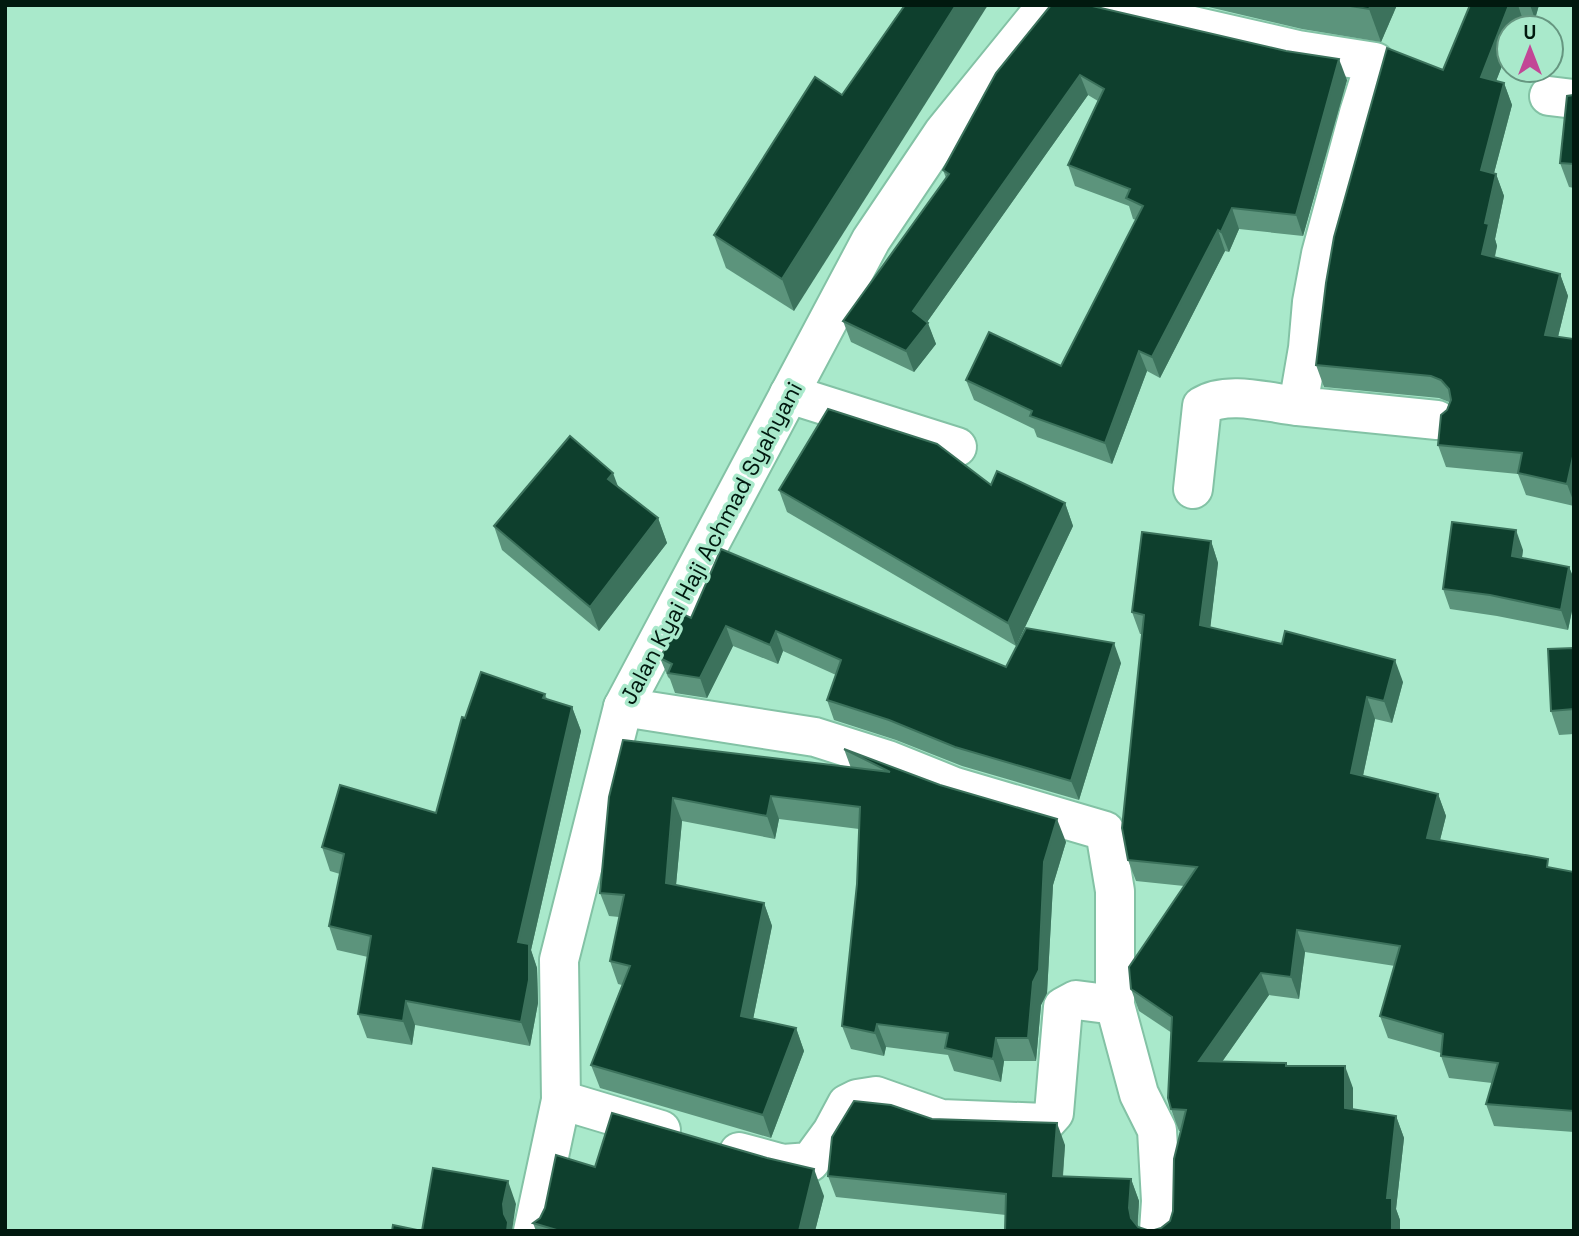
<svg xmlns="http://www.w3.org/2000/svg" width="1579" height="1236" font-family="'Space Grotesk',sans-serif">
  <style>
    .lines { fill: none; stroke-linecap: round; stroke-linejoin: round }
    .minor-casing { stroke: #83c2a5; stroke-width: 42 }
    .minor { stroke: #fff; stroke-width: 38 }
    .wall { fill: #5c947c }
    .shaded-wall { fill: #3c725c }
    .building { fill: #0e3f2d; stroke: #3c725c; stroke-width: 2 }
    .labels { text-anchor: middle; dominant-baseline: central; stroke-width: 7; stroke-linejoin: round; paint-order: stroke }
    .street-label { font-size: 23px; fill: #01190f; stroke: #a9e9cb }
  </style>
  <rect width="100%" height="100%" fill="#a9e9cb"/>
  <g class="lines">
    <defs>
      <g id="minor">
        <polyline points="1101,5 1298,50 1375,62 1359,113 1321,254 1312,302 1308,348 1298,406 1437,420"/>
        <polyline points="1549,96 1574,99"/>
        <polyline points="789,394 957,447"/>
        <path d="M1193 489 1202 406C1227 390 1270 403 1298 406"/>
        <polyline points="623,707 815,737 888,760 955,787 1105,831 1115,891 1115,1005 1139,1094 1157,1130 1161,1201 1159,1231"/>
        <polyline points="561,1100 661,1130"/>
        <polyline points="739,1152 783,1164 810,1162 832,1132 847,1104 857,1099 876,1096 941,1119 1045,1123 1054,1113 1063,1007 1076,1000 1115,1005"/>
        <polyline points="533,1231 561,1100 559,960 623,707 871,240 943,133 1047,5"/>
      </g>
    </defs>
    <!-- minor casing -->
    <use href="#minor" class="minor-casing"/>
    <!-- minor -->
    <use href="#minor" class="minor"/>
  </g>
  <!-- wall -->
  <g class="wall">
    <polygon points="1200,5 1397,5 1381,42 1302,29"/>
    <polygon points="1470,5 1539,5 1535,19 1522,17 1517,28 1509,28 1509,48 1496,81 1504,83 1512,105 1494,173 1496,174 1504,196 1495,239 1497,246 1495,257 1560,274 1568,296 1558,337 1574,339 1574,506 1526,495 1518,474 1446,467 1438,445 1449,402 1439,398 1324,387 1316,365 1443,70"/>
    <polygon points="996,73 1347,80 1303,236 1239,229 1229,252 1225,251 1160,378 1147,371 1112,464 1037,437 1034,429 974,400 966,380 1061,366 1136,220 1133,219 1129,206 1075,186 1068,165 1098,101 1088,95 927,322 936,344 914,372 851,342 843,321 946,178 943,170"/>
    <polygon points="842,95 794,311 726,268 714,235"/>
    <polygon points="1574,95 1574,188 1569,187 1560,163"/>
    <polygon points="991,485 1065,503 1073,526 1016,646 787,512 779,490"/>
    <polygon points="618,488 658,518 667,543 599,631 502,550 494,526"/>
    <polygon points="1211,541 1218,563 1210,628 1403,682 1392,723 1375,719 1363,776 1438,794 1446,816 1440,840 1551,868 1574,872 1574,1132 1494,1126 1486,1104 1492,1083 1449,1078 1441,1056 1441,1053 1388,1038 1380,1016 1395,966 1305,952 1299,999 1269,995 1222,1062 1287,1066 1353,1088 1353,1110 1396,1116 1404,1138 1396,1209 1400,1220 1400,1231 1161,1228 1170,1221 1173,1211 1181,1131 1179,1131 1171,1109 1172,1033 1139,1011 1131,989 1184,886 1136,881 1128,860 1142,634 1140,634 1132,612"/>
    <polygon points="1523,550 1522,558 1569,567 1574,579 1574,601 1568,630 1497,616 1450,609 1443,589"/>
    <polygon points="691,618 1006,667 1121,663 1079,800 962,766 896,740 834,720 827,700 836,675 783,651 778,664 733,646 707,698 675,693 670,679 668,677 660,658"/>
    <polygon points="1574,648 1574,734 1559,735 1551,711"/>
    <polygon points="545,694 547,699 572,707 581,731 531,950 537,968 538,1003 530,1046 415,1025 412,1045 367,1038 358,1014 368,957 337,950 329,926 340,874 330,871 322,847 436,813 465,718"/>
    <polygon points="844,749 1066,842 1053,885 1047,993 1041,1005 1036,1061 1004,1061 1001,1082 954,1071 948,1055 886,1047 884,1056 851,1049 842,1026 857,884 859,829 779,819 775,839 682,821 676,885 764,903 772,926 753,1019 796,1028 804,1051 771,1138 600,1088 591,1065 622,985 618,984 610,961 619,917 609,916 600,893 609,797 851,768"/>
    <polygon points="932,1119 1065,1145 1063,1177 1131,1179 1139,1201 1138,1226 1006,1215 836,1197 828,1176"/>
    <polygon points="595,1167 824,1196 815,1231 536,1231 533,1223 540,1218"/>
  </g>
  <!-- shaded-wall -->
  <g class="shaded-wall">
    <polygon points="956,5 988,5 794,311 782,279"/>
    <polygon points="1371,5 1397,5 1381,42 1369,9"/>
    <polygon points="1509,5 1518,5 1522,17 1517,28 1509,28 1509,48 1489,99 1481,77"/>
    <polygon points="1530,5 1539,5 1535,19"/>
    <polygon points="1339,59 1347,80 1303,236 1296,215"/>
    <polygon points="1080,75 1088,95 920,332 913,311"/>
    <polygon points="1504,83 1512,105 1489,192 1481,170"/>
    <polygon points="1496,174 1504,196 1495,239 1497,246 1490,276 1482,254 1485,223"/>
    <polygon points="1232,208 1239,229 1229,252 1221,232"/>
    <polygon points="1218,230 1225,251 1160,378 1152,357"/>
    <polygon points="1560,274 1568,296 1553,357 1545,335"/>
    <polygon points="928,323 936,344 914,372 906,351"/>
    <polygon points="1139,351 1147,371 1112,464 1105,443"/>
    <polygon points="1574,452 1574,503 1567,484"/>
    <polygon points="613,473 622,497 608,479"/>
    <polygon points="1065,503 1073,526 1016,646 1008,623"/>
    <polygon points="658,518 667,543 599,631 590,607"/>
    <polygon points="1516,530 1523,550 1519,576 1512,556"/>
    <polygon points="1211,541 1218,563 1208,647 1200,625"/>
    <polygon points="1569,567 1574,579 1574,601 1568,630 1561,610"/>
    <polygon points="726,626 733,646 707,698 700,678"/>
    <polygon points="776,631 783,651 778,664 770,645"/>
    <polygon points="1114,643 1121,663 1079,800 1071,781"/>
    <polygon points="1395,660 1403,682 1392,723 1384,701"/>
    <polygon points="1367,697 1375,719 1359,794 1351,773"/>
    <polygon points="572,707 581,731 531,950 537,968 538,1003 530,1046 521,1022 518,942"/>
    <polygon points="1438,794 1446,816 1435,860 1427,838"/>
    <polygon points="771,796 779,819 775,839 767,816"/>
    <polygon points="673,798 682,821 674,906 666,883"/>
    <polygon points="1057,819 1066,842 1053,885 1047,993 1041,1005 1036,1061 1028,1038 1044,862"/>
    <polygon points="764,903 772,926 749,1039 741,1016"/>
    <polygon points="1297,930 1305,952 1299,999 1291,977"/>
    <polygon points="1261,973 1269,995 1207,1083 1199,1061"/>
    <polygon points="406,1001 415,1025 412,1045 403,1021"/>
    <polygon points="877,1024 886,1047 884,1056 875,1033"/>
    <polygon points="796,1028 804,1051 771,1138 763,1115"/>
    <polygon points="996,1038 1004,1061 1001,1082 993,1059"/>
    <polygon points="1345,1066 1353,1088 1353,1130 1345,1108"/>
    <polygon points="1396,1116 1404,1138 1396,1209 1400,1220 1400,1231 1392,1231 1387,1198"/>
    <polygon points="1057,1123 1065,1145 1061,1198 1053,1176"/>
    <polygon points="814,1169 824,1196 815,1231 799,1231"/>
    <polygon points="1131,1179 1139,1201 1137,1231 1131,1218 1129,1208"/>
    <polygon points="508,1181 516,1204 512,1231 507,1231 504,1214 503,1204"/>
  </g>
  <!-- building -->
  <g class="building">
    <polygon points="905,5 956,5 782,279 714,235 815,77 842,95"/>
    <polygon points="1051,5 1088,5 1286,51 1339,59 1296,215 1232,208 1221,232 1218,230 1152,357 1139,351 1105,443 1030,416 1032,411 966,380 989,332 1061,366 1143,206 1126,198 1130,189 1068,165 1104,89 1080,75 913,311 928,323 906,351 843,321 949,174 943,170 996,73"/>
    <polygon points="1344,5 1371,5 1369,9"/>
    <polygon points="1470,5 1509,5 1481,77 1504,83 1481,170 1496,174 1485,223 1489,224 1482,254 1560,274 1545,335 1574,339 1574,452 1567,484 1518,473 1522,453 1438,445 1441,415 1447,410 1451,400 1449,389 1441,380 1431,376 1316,365 1326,283 1334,237 1387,48 1443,70"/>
    <polygon points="1574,95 1574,164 1560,163 1567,96"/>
    <polygon points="828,409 937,444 991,485 997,471 1065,503 1008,623 779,490"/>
    <polygon points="570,436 613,473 608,479 658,518 590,607 494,526"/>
    <polygon points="1452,522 1516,530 1512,556 1569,567 1561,610 1490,595 1443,589"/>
    <polygon points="1142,532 1211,541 1200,625 1282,644 1285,631 1395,660 1384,701 1367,697 1351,773 1438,794 1427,838 1548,859 1547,867 1574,872 1574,1111 1486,1104 1498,1063 1441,1056 1443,1034 1380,1016 1400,946 1297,930 1291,977 1261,973 1199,1061 1286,1063 1286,1066 1345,1066 1345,1108 1396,1116 1387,1198 1392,1198 1392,1231 1151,1231 1161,1228 1170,1221 1173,1211 1174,1159 1186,1110 1171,1109 1168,1098 1172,1017 1131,989 1129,967 1197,867 1128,860 1122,828 1144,615 1132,612"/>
    <polygon points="721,549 1006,667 1026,628 1114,643 1071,781 955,747 889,720 827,700 841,660 776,631 770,645 726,626 700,678 668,673 672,664 660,658 683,614 691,618"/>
    <polygon points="1574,648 1574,709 1551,711 1548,649"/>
    <polygon points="481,672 545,694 543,698 572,707 518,942 529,944 529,980 521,1022 406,1001 403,1021 358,1014 371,936 329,926 344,854 322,847 340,785 436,813 462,717 465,718"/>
    <polygon points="623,740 890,772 844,749 940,785 1057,819 1044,862 1039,970 1033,982 1028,1038 996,1038 993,1059 945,1048 948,1033 877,1024 875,1033 842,1026 857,884 860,807 771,796 767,816 673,798 666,883 764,903 741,1016 796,1028 763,1115 591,1065 630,966 610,961 624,895 600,893 609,797"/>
    <polygon points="854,1101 891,1105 932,1119 1057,1123 1053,1176 1131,1179 1129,1208 1131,1218 1138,1227 1150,1231 1005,1231 1006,1194 828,1176 832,1137"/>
    <polygon points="612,1113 767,1158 814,1169 799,1231 560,1231 533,1223 540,1218 545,1208 556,1155 595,1167"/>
    <polygon points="433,1168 508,1181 503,1204 504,1214 508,1222 507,1231 422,1231"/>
    <polygon points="393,1225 422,1231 392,1231"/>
  </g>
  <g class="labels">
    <!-- street labels -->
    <g class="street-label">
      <text transform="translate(711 543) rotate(-62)">Jalan Kyai Haji Achmad Syahyani</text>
    </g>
  </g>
  <!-- border -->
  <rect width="1579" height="1236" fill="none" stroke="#01190f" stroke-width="14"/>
  <!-- north arrow -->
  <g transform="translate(1530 49)"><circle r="33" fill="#a9e9cb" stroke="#669680" stroke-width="2"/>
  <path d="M0-5L12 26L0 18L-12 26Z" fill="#c24696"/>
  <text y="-10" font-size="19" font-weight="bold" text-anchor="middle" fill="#01190f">U</text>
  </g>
</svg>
